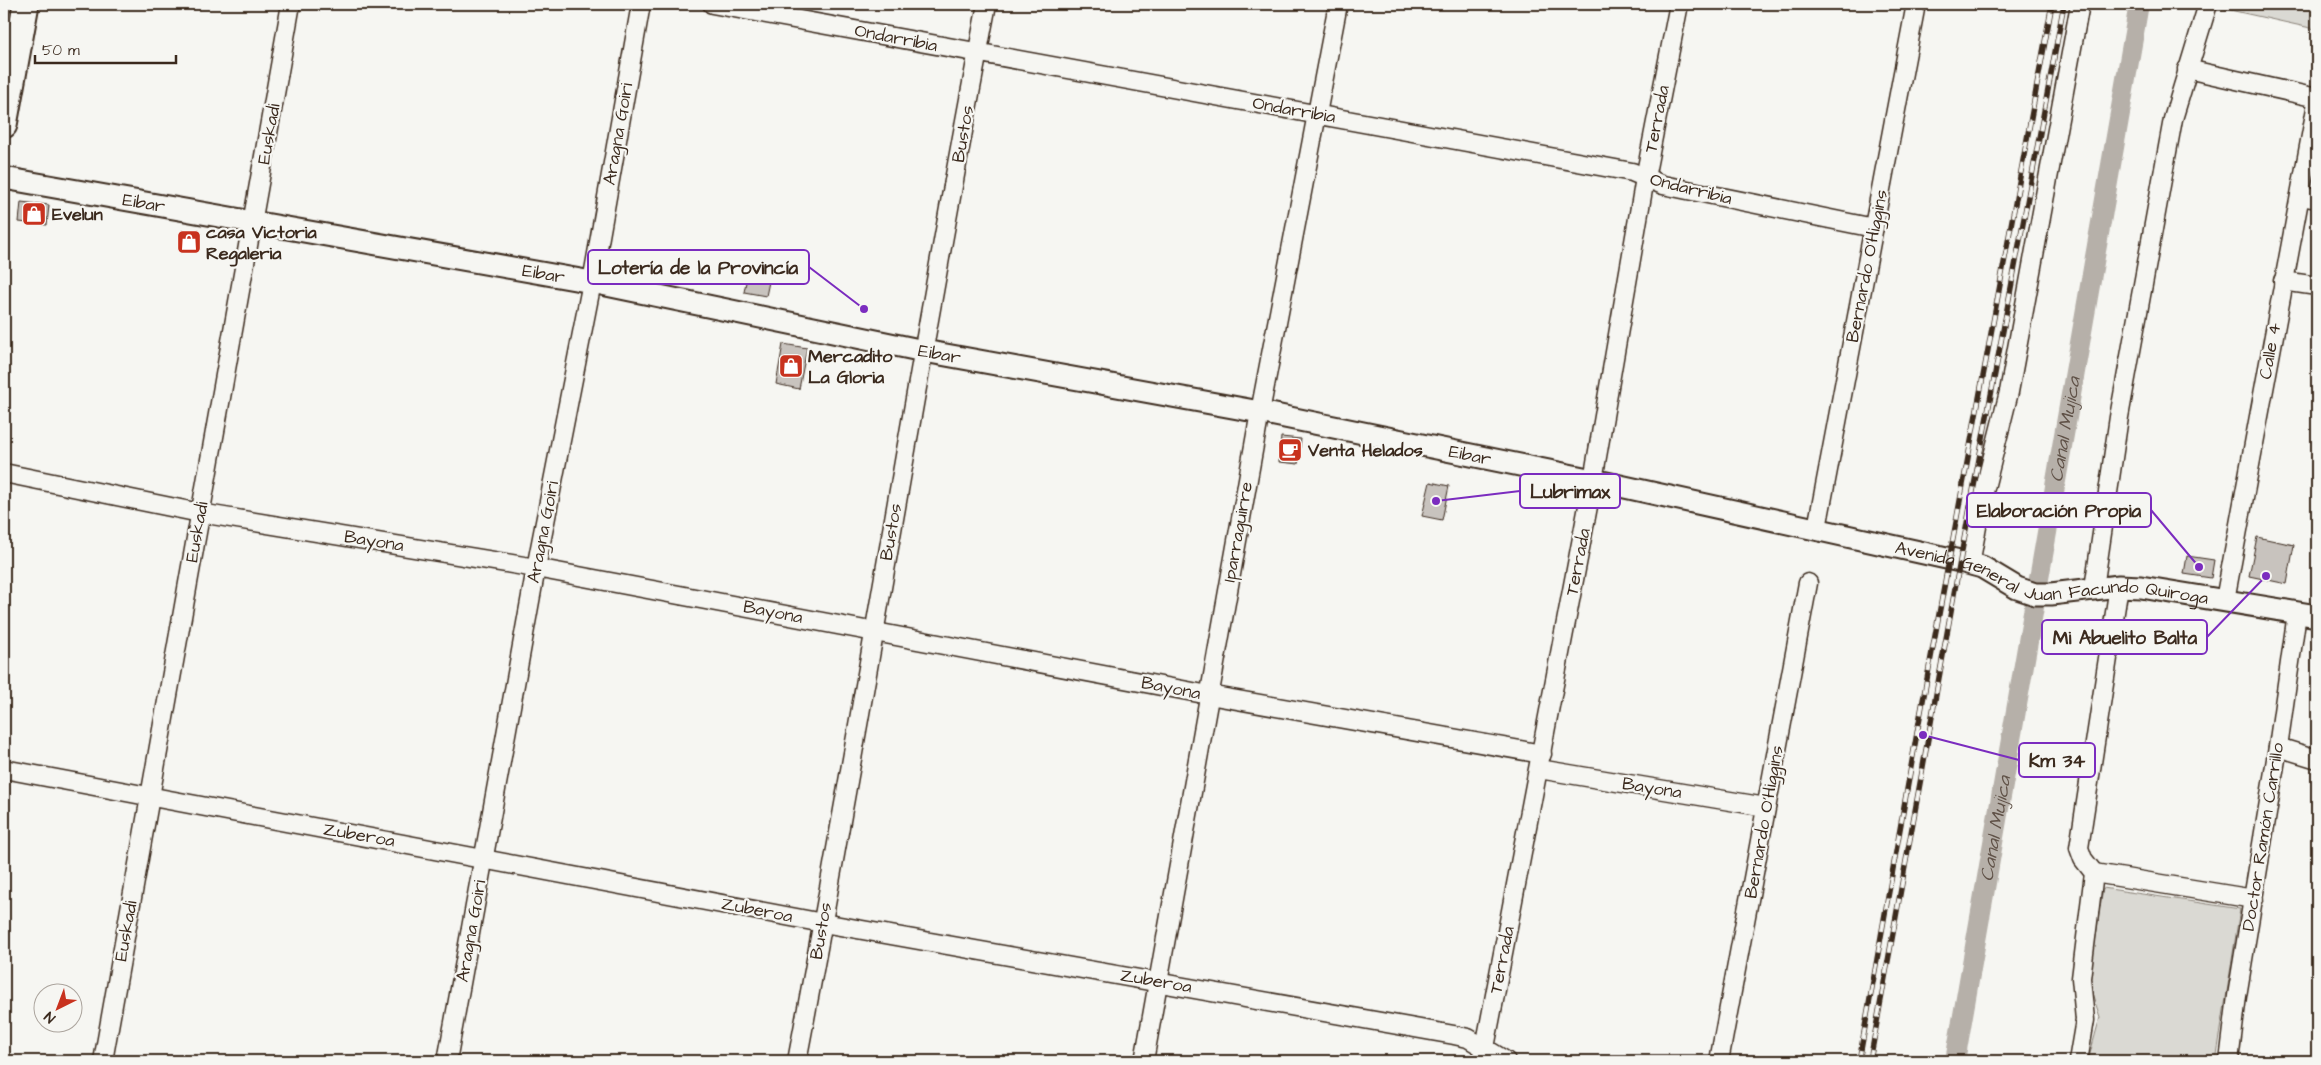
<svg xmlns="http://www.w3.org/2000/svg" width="2321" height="1065" font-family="'Architects Daughter',sans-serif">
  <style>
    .green { fill: #dad9d3; stroke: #8a8278 }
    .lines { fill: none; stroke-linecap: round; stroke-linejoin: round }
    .canal { stroke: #b6b0a9; stroke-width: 20 }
    .building { fill: #c8c3be; stroke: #3b2a1e }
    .minor-casing { stroke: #3b2a1e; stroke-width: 21 }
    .tertiary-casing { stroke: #3b2a1e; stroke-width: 25 }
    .secondary-casing { stroke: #3b2a1e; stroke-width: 29 }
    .minor { stroke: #f6f6f2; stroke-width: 18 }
    .tertiary { stroke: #f6f6f2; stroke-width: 21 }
    .secondary { stroke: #f6f6f2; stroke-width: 25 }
    .rail-casing { stroke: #3b2a1e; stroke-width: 5.5 }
    .rail { stroke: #f6f6f2; stroke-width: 4; stroke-dasharray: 11; stroke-linecap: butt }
    .labels { text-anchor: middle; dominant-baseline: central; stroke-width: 4.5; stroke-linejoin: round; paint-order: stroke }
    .street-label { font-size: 18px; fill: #3b2a1e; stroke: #f6f6f2 }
    .poi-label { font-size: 18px; font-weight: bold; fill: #3b2a1e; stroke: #f6f6f2; text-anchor: start }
    .water-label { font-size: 19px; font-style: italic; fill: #605248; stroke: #f6f6f2 }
    .leader { fill: none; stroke: #7b2cbf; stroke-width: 2 }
    .callout-dot { fill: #7b2cbf; stroke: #f6f6f2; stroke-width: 2 }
    .callout { fill: #f6f6f2; stroke: #7b2cbf; stroke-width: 2 }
    .callout-label { font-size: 19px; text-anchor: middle; font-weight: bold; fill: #3b2a1e }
  </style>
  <rect width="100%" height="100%" fill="#f6f6f2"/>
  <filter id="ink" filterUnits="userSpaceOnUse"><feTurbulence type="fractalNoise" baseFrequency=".02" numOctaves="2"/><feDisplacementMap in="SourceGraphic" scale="10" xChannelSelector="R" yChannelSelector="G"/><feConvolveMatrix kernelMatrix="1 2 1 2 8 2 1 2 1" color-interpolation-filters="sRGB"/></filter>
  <g filter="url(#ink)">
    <!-- green -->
    <g class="green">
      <polygon points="2221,4 2317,4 2315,29 2221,8"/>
      <polygon points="2103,888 2240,909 2216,1061 2088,1061 2100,1017 2089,984"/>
    </g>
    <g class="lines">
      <!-- canal -->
      <path class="canal" id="s1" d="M1955 1061 2139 4"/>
    </g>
    <!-- building -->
    <g class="building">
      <polygon points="21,202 49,205 47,225 19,222"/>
      <polygon points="748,272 770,277 766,296 744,292"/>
      <polygon points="783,344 807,348 799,389 776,384"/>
      <polygon points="1281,437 1301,439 1298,464 1279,462"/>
      <polygon points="1430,482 1449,486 1442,520 1422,516"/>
      <polygon points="2257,537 2294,545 2287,584 2249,576"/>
      <polygon points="2187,556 2214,560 2211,578 2184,574"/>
    </g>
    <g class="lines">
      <defs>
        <g id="minor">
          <polyline points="712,4 1632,172 1663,185 1874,228"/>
          <polyline points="2187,69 2317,98"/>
          <polyline points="2300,196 2317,199"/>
          <polyline points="2283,281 2317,286"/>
          <polyline points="4,473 200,513 536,568 1209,695 1542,754"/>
          <polyline points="1817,528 1916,4"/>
          <polyline points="1970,564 1982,500 2009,392 2080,4"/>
          <polyline points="2094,588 2119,417 2173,119 2208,4"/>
          <polyline points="2225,600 2317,103"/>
          <polyline points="2278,747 2317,759"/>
          <polyline points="4,769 823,923 1454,1035 1468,1038 1506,1061"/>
          <polyline points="1539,769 1766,807"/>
          <polyline points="2094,873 2254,899"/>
          <polyline points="1483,1058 1593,480 1645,178 1679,4"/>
          <polyline points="103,1061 291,4"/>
          <polyline points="447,1061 536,568 592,282 641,4"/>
          <path d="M797 1061C864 710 919 355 987 4"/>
          <polyline points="1144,1061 1260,412 1338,4"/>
          <polyline points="1719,1061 1808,583"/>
          <polyline points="2078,1061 2085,1020 2081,978 2094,873 2083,859 2079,848 2119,586"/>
          <polyline points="2229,1061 2237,996 2278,747 2297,613"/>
        </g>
        <g id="tertiary">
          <path id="s2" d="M4 178 592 282 924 351 1260 412 1593 480 1960 561 1982 567 2017 588 2035 594H2051L2119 586 2141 587 2317 616"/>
        </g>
        <polyline id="secondary" points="4,125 26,4"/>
      </defs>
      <!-- minor casing -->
      <use href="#minor" class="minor-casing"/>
      <!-- tertiary casing -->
      <use href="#tertiary" class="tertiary-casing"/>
      <!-- secondary casing -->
      <use href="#secondary" class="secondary-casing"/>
      <!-- minor -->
      <use href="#minor" class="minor"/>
      <!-- tertiary -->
      <use href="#tertiary" class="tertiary"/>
      <!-- secondary -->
      <use href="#secondary" class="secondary"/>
      <defs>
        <g id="rail">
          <polyline points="1859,1061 1917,733 2052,4"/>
          <polyline points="1870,1061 1960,561 2064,4"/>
        </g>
      </defs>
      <!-- rail casing -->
      <use href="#rail" class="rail-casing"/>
      <!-- rail -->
      <use href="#rail" class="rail"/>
    </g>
  </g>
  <!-- icons -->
  <defs>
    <symbol id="shop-square" viewBox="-11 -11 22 22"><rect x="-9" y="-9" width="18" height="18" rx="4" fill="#c8321e" stroke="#f6f6f2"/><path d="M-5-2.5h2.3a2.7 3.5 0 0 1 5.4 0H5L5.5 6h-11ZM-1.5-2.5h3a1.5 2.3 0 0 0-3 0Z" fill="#fff"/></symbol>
    <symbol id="cafe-square" viewBox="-11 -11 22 22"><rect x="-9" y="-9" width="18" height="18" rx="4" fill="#c8321e" stroke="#f6f6f2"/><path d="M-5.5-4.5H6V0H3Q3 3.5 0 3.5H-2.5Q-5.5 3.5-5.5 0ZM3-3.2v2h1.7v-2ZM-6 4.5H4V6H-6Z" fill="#fff"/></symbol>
  </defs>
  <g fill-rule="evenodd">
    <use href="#shop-square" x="20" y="200" width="28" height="28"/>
    <use href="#shop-square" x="175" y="228" width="28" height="28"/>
    <use href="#shop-square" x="777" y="352" width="28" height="28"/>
    <use href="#cafe-square" x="1276" y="436" width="28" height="28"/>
  </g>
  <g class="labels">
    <!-- street labels -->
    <g class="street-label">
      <text transform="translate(896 38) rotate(11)">Ondarribia</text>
      <text transform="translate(1294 110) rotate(10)">Ondarribia</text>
      <text transform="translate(1657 119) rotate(-79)">Terrada</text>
      <text transform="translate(269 134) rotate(-80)">Euskadi</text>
      <text transform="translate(618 134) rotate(-80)">Aragna Goiri</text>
      <text transform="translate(963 134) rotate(-80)">Bustos</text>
      <text transform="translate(1691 189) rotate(14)">Ondarribia</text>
      <text stroke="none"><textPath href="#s2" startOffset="142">Eibar</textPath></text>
      <text transform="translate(1867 266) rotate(-79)">Bernardo O'Higgins</text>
      <text stroke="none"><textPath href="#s2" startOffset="548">Eibar</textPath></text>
      <text transform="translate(2270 351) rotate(-80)">Calle 4</text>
      <text stroke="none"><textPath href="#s2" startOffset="952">Eibar</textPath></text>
      <text stroke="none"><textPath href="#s2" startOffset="1492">Eibar</textPath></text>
      <text transform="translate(197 532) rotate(-80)">Euskadi</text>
      <text transform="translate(543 532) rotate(-79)">Aragna Goiri</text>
      <text transform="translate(891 532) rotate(-80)">Bustos</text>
      <text transform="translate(1238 532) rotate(-80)">Iparraguirre</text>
      <text transform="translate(374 541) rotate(9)">Bayona</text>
      <text transform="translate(1578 562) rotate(-79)">Terrada</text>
      <text stroke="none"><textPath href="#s2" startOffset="2089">Avenida General Juan Facundo Quiroga</textPath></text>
      <text transform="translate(773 612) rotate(11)">Bayona</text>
      <text transform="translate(1171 688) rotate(11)">Bayona</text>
      <text transform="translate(1652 788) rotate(9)">Bayona</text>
      <text transform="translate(1764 822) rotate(-80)">Bernardo O'Higgins</text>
      <text transform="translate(359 835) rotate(10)">Zuberoa</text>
      <text transform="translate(2263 837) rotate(-81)">Doctor Ramón Carrillo</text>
      <text transform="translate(757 910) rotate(11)">Zuberoa</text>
      <text transform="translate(126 931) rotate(-80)">Euskadi</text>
      <text transform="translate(471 931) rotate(-80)">Aragna Goiri</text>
      <text transform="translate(821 931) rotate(-80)">Bustos</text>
      <text transform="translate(1502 960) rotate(-79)">Terrada</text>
      <text transform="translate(1156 981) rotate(10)">Zuberoa</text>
    </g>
    <!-- poi labels -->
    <g class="poi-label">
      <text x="52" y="214">Evelun</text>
      <text x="206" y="232">casa Victoria<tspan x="206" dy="21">Regaleria</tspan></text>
      <text x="808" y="356">Mercadito<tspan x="808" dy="21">La Gloria</tspan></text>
      <text x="1308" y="450">Venta Helados</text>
    </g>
    <!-- water labels -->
    <g class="water-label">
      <text stroke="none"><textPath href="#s1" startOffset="641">Canal Mujica</textPath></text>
      <text stroke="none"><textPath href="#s1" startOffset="236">Canal Mujica</textPath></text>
    </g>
  </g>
  <!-- callouts -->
  <path class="leader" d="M864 309L809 267M1436 501L1520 491M2199 567L2151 510M2266 576L2207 637M1923 735L2019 760"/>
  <g class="callout-dot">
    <circle cx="864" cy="309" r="5"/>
    <circle cx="1436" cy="501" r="5"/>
    <circle cx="2199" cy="567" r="5"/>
    <circle cx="2266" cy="576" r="5"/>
    <circle cx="1923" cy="735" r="5"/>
  </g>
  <g class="callout">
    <rect x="588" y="250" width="221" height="34" rx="5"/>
    <rect x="1520" y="474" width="100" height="34" rx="5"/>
    <rect x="1967" y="493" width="184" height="34" rx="5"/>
    <rect x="2042" y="620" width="165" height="34" rx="5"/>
    <rect x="2019" y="743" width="76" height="34" rx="5"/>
  </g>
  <g class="callout-label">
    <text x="698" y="274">Lotería de la Provincía</text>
    <text x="1570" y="498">Lubrimax</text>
    <text x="2059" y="517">Elaboración Propia</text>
    <text x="2125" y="644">Mi Abuelito Balta</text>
    <text x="2057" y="767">Km 34</text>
  </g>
  <!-- margin -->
  <rect width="2321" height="1065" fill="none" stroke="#f6f6f2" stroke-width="20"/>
  <rect x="10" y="10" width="2301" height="1045" fill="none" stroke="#3b2a1e" stroke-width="2" filter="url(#ink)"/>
  <!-- north arrow -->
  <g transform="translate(58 1008) rotate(222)"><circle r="24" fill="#f6f6f2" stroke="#aba49d"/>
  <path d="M0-4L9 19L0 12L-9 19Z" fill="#c8321e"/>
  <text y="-8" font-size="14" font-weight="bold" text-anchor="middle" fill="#3b2a1e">N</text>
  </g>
  <!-- scale -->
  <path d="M35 55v8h141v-8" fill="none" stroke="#3b2a1e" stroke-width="2.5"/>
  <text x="42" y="55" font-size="15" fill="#3b2a1e" stroke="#f6f6f2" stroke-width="4" paint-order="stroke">50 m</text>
</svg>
